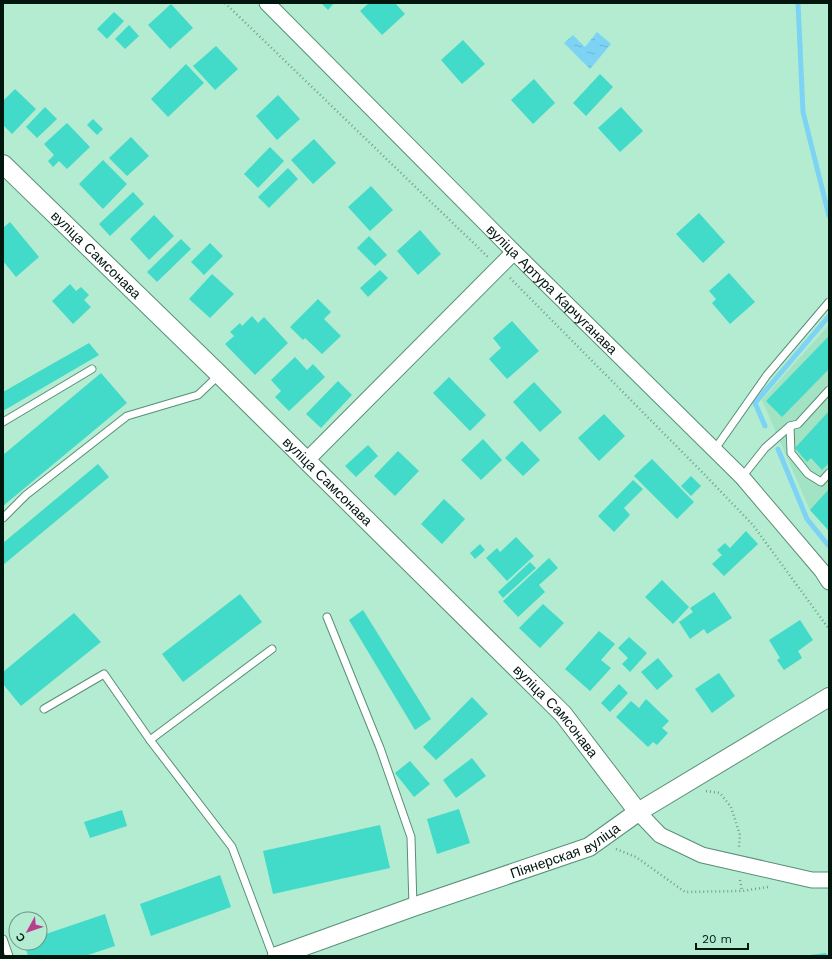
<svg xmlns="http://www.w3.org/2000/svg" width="832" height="959" font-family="'Work Sans',sans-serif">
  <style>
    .built { fill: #a2e3c4 }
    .water { fill: url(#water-ripples) }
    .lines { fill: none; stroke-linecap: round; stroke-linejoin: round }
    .stream { stroke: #7dd3f4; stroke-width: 5 }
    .building { fill: #42dac9 }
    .service-casing { stroke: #588f77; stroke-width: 9 }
    .minor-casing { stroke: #588f77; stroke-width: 17 }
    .tertiary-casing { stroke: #588f77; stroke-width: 20 }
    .path { stroke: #729e8a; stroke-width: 2.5; stroke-dasharray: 1 3; stroke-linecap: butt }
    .service { stroke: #fff; stroke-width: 7 }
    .minor { stroke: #fff; stroke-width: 15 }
    .tertiary { stroke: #fff; stroke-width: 18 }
    .labels { text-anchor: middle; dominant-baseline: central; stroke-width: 3; stroke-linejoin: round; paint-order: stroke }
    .street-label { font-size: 14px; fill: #01160d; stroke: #b3ecd1 }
  </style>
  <defs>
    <pattern id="water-ripples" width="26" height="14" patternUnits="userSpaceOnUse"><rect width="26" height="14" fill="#7dd3f4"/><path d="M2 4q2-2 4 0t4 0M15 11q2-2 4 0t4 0" fill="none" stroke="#6ab4d0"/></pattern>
  </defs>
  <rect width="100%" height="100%" fill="#b3ecd1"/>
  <!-- built -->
  <polygon class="built" points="829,325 829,531 810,510 762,400"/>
  <!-- water -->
  <polygon class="water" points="597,32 611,44 590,69 564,43 573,35 585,47"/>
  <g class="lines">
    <!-- stream -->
    <g class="stream">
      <polyline points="798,3 803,112 829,216"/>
      <polyline points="765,426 755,403 829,316"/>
      <polyline points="778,449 807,519 828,545"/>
    </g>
  </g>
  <!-- building -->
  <g class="building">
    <polygon points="321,3 334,3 328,10"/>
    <polygon points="369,3 395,3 405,14 382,35 360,11"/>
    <polygon points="171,4 193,28 170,49 148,25"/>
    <polygon points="114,12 124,21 107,39 97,29"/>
    <polygon points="129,25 139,36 125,49 115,39"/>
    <polygon points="463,40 485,64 462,84 441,60"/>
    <polygon points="216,46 238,69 215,90 193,66"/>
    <polygon points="186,64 204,83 168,117 151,99"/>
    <polygon points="600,74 613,87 586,116 573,103"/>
    <polygon points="534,79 555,103 533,124 511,100"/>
    <polygon points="15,89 36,109 12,134 3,125 3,101"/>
    <polygon points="278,95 300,119 277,140 256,116"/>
    <polygon points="45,107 57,119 37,138 26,127"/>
    <polygon points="621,107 643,131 620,152 598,128"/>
    <polygon points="93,119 103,129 97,135 87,125"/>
    <polygon points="67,123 90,147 67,169 59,161 53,167 48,161 54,155 44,144"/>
    <polygon points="131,137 149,156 127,176 109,158"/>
    <polygon points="314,139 336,163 313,184 291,160"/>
    <polygon points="270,147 284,161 258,188 244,174"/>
    <polygon points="103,160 127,184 103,209 79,184"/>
    <polygon points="288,168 298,179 269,208 258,197"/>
    <polygon points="371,186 393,210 370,231 348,207"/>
    <polygon points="133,192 144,204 110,236 99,224"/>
    <polygon points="699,213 725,242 703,263 676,234"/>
    <polygon points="154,215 174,236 149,260 130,239"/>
    <polygon points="10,222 39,257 16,277 3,261 3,228"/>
    <polygon points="420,230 441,254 418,275 397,251"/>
    <polygon points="369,236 387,255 375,266 357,248"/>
    <polygon points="181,239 191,249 157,282 147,272"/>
    <polygon points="210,243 223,256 204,275 191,262"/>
    <polygon points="380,270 388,278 368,297 360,288"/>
    <polygon points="729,273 755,302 730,324 712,303 716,299 709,291"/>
    <polygon points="212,274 234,294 210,318 189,299"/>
    <polygon points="70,284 76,291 81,287 89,295 84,300 91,307 73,324 52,301"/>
    <polygon points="318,299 331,312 324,319 341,336 322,354 305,338 303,340 290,327"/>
    <polygon points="252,316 258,323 264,317 288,343 255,375 225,344 234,336 230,332 240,323 242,326"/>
    <polygon points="512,321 539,351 507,379 489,359 501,348 493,338"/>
    <polygon points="829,336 829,369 782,417 766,401"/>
    <polygon points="89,343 99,355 3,411 3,392"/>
    <polygon points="295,357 307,370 313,364 325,377 289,411 275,397 281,391 271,380"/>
    <polygon points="101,373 127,403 3,506 3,455"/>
    <polygon points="449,377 486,415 470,431 433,393"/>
    <polygon points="338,381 352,395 321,428 306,414"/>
    <polygon points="534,382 562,412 540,432 513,402"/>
    <polygon points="829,411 829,463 822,470 811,458 807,462 795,448"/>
    <polygon points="604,414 625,436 599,461 578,438"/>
    <polygon points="483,439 502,460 481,480 461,460"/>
    <polygon points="522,441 540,460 523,476 505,458"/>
    <polygon points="368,445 378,456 356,477 345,466"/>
    <polygon points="398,451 419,471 395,496 374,476"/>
    <polygon points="652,459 694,502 677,519 634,476"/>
    <polygon points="98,464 109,477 3,565 3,543"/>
    <polygon points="691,476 701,486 691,496 681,486"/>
    <polygon points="633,480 643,489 624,508 630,515 614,532 598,516"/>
    <polygon points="829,489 829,531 810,510"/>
    <polygon points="444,499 465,519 442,544 421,524"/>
    <polygon points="746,531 758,544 724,576 712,564 722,555 717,550 725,543 730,548"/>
    <polygon points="516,537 534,556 507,581 486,558 497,548 500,552"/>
    <polygon points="480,544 485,550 475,559 470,553"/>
    <polygon points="549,558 558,568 539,585 545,592 518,617 503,601"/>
    <polygon points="530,562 536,568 503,598 498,592"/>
    <polygon points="662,580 689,607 673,624 645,597"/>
    <polygon points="714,592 732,618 707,634 704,629 690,639 679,622 693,612 690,608"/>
    <polygon points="240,594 262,622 183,682 162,654"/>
    <polygon points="543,604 564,623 540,648 519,628"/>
    <polygon points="363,610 431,719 415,730 349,620"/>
    <polygon points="74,613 101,642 21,706 3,684 3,672"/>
    <polygon points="800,620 813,640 798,651 802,658 784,670 777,660 780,658 769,640"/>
    <polygon points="599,631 615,644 601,660 611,668 590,691 565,669"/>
    <polygon points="629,637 647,653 630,672 622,664 628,658 618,648"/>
    <polygon points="658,658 673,676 657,690 641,672"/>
    <polygon points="719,673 735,696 712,713 695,689"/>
    <polygon points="619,684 628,693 610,712 601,703"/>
    <polygon points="472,697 488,714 436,760 423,747"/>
    <polygon points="646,699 669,721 662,728 668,733 657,745 653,742 648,747 616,717 631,701 639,708"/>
    <polygon points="472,758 486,776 456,798 443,780"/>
    <polygon points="410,761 430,784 414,797 395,773"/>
    <polygon points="459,809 470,843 437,854 427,819"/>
    <polygon points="122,810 127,826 90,838 84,822"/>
    <polygon points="380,825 390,868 273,894 263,851"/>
    <polygon points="220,875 231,907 151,936 140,904"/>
    <polygon points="105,914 115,946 85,956 28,956 24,943 40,943 40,936"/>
    <polygon points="826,953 827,956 810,956 810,955"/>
  </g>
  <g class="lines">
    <defs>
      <g id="service">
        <polyline points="3,422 92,369"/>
        <polyline points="790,426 791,453 808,474 821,482 829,473"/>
        <polyline points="715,449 767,375 829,302"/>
        <polyline points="742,477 765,448 790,426 798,424 829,390"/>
        <polyline points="3,518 26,495 127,416 198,395 219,375"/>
        <polyline points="327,617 380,748 411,837 413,907"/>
        <polyline points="44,709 104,674 150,740 232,847 273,956"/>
        <polyline points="150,740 272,649"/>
        <polyline points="3,939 9,956"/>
      </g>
      <g id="minor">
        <path id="s1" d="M267 3 514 252 742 477 822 571 829 582"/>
        <polyline points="306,461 514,252"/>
        <polyline points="638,812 660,835 702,855 812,880 829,880"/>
      </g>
      <g id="tertiary">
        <path id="s2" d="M3 164 220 375 563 714 638 812"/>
        <path id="s3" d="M277 956 413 907 589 847 638 812 829 697"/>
      </g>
    </defs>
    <!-- service casing -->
    <use href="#service" class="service-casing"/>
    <!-- minor casing -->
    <use href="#minor" class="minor-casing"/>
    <!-- tertiary casing -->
    <use href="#tertiary" class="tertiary-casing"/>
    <!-- path -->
    <g class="path">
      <polyline points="225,3 488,257"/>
      <polyline points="510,278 703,473 753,525 829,629"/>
      <polyline points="706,791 720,793 731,807 740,835 739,847"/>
      <polyline points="616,849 636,857 685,892 742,891 768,887"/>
      <polyline points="740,880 742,891"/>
    </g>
    <!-- service -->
    <use href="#service" class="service"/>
    <!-- minor -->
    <use href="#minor" class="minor"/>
    <!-- tertiary -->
    <use href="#tertiary" class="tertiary"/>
  </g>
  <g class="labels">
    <!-- street labels -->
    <g class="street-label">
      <text stroke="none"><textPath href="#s2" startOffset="130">вуліца Самсонава</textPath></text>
      <text stroke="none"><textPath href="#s1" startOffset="404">вуліца Артура Карчуганава</textPath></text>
      <text stroke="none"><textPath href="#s2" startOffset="454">вуліца Самсонава</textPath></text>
      <text stroke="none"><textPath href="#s2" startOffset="778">вуліца Самсонава</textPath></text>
      <text stroke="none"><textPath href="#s3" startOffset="307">Піянерская вуліца</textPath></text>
    </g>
  </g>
  <!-- border -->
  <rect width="832" height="959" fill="none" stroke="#01160d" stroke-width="8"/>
  <!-- north arrow -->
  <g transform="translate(28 931) rotate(230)"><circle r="19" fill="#b3ecd1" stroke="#6c9683"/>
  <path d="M0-3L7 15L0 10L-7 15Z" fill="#ba3e8f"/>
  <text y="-6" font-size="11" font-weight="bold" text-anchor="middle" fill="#01160d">С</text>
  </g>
  <!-- scale -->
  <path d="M696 943v6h52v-6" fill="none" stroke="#01160d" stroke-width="2"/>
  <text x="702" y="943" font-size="12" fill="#01160d" stroke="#b3ecd1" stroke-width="3" paint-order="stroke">20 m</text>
</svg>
